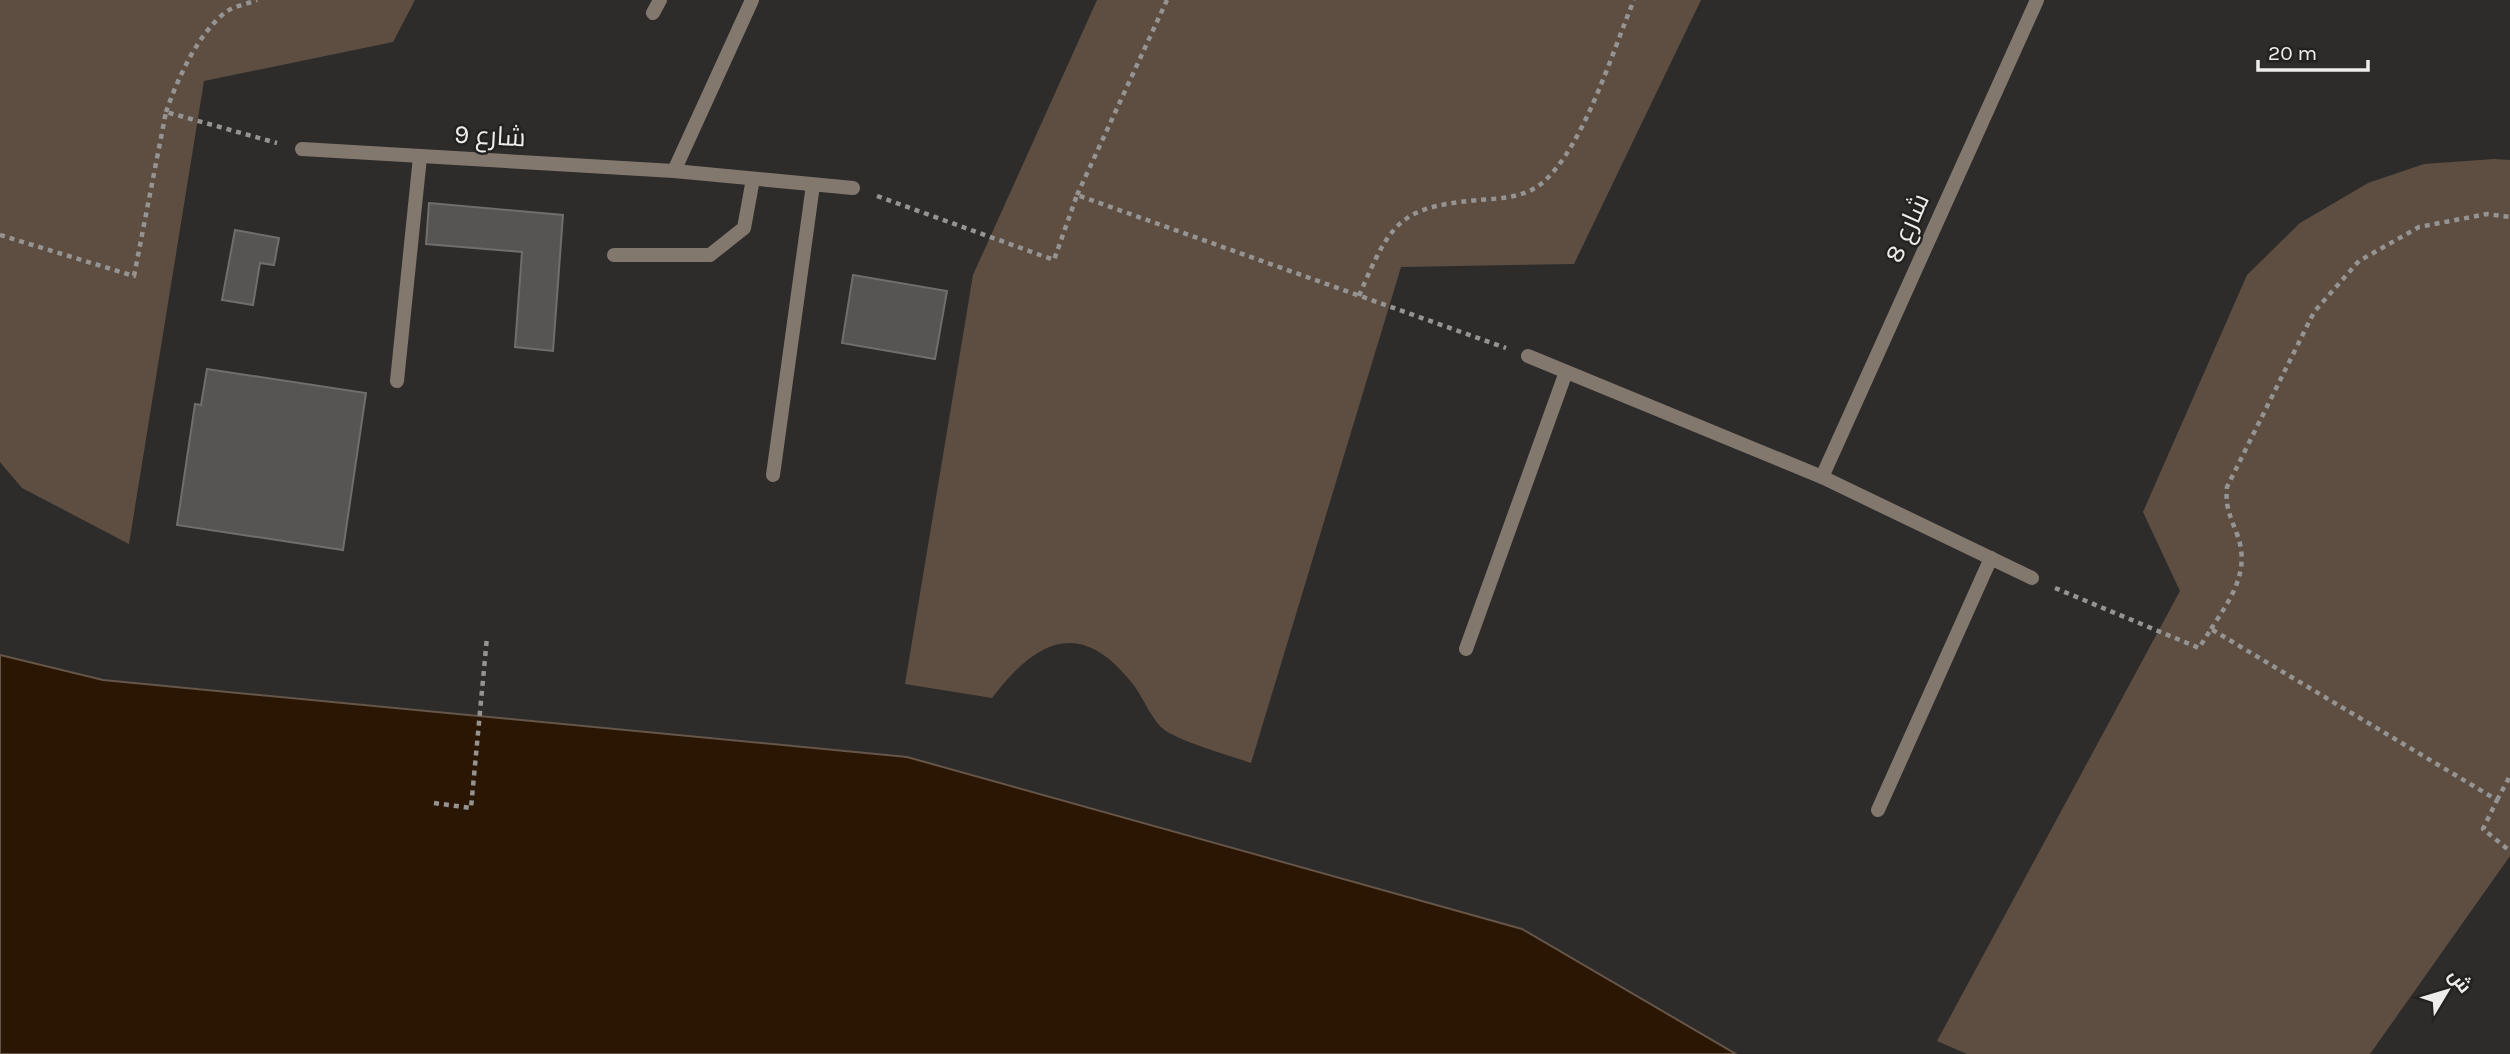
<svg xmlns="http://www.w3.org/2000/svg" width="2510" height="1054" font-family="Karla,Cairo,sans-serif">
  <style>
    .green { fill: #5d4e41 }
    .water { fill: #2a1603; stroke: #655649; stroke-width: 2 }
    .building { fill: #575553; stroke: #706e6c; stroke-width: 2 }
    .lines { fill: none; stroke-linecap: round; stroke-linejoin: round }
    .path { stroke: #959493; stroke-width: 4.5; stroke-dasharray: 5 5; stroke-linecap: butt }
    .service { stroke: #83786e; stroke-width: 14 }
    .minor { stroke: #83786e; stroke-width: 14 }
    .labels { text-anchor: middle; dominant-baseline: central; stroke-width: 5; stroke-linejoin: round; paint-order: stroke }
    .street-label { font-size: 26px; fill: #eeedec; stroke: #242221 }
  </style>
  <rect width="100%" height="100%" fill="#2e2c2b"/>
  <!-- green -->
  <g class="green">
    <polygon points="0,0 415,0 393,42 204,81 129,544 22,488 0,462"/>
    <path d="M1097 0H1701L1574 264 1401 267 1251 763C1228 755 1185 743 1166 731 1152 722 1143 696 1132 683 1080 617 1036 640 992 698L905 684 973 275Z"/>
    <polygon points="2494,159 2510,160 2510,856 2370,1054 1967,1054 1937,1041 2180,591 2143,512 2247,275 2300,223 2368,183 2424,164"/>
  </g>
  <!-- water -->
  <polygon class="water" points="0,655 103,680 907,757 1522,929 1736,1054 0,1054"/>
  <!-- building -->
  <g class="building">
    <polygon points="429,203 563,215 553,351 515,347 522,252 426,244"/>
    <polygon points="235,230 279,238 274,265 260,263 253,305 222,300"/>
    <polygon points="853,275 947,291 935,359 842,343"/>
    <polygon points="207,369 366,393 343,550 177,525 195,404 201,405"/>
  </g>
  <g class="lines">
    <!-- path -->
    <g class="path">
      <path d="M166 112C177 80 198 33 226 12 234 6 247 4 257 0"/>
      <polyline points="1077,195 1167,0"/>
      <polyline points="877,196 1054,260 1077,195 1506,348"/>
      <polyline points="0,235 134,276 166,112 277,143"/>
      <path d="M1359 296C1393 215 1403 206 1491 199 1508 198 1527 195 1541 184 1584 148 1612 52 1634 0"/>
      <polyline points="2055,588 2199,648 2211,629 2497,800 2483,829 2510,851"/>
      <path d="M2211 629C2231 598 2251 571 2237 534 2230 516 2225 506 2227 487L2314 312 2359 261 2419 227 2487 214 2510 217"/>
      <polyline points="2497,800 2510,776"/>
      <polyline points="434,803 471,808 487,637"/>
    </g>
    <!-- service -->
    <polyline class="service" points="614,255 710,255 744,228 753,179"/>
    <!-- minor -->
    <g class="minor">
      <polyline points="653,13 660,0"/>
      <polyline points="302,149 674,171 853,188"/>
      <polyline points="674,171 752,0"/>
      <polyline points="1528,356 1822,477 2032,578"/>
      <polyline points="397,381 420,157"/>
      <polyline points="773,475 813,185"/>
      <polyline points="1822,477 2037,0"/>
      <polyline points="1466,649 1566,372"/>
      <polyline points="1878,810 1991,558"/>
    </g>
  </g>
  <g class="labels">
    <!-- street labels -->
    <g class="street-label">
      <text transform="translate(490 136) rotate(3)">شارع 9</text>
      <text transform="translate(1907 228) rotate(-66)">شارع 8</text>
    </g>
  </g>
  <!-- north arrow -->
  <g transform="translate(2447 991) rotate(52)" stroke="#242221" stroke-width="5" paint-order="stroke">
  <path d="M0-5L12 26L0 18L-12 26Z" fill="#eeedec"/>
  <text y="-10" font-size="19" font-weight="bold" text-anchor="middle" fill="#eeedec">ش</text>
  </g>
  <!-- scale -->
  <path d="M2258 60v10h110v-10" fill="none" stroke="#eeedec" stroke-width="3.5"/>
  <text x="2268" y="60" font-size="21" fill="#eeedec" stroke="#242221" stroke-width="5" paint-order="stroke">20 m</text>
</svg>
